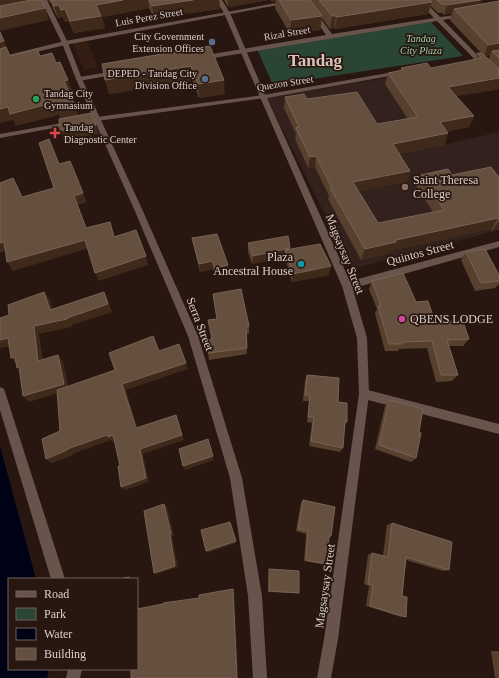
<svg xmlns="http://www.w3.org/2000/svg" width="499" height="678" font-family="Georgia,serif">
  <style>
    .built { fill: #341e14 }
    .education { fill: #33211e }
    .green { fill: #2a4533 }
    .water { fill: #000315 }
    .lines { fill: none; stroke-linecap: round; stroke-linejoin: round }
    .service { fill: #68544b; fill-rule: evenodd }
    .minor { fill: #68544b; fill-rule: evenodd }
    .tertiary { fill: #68544b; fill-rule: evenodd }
    .secondary { fill: #68544b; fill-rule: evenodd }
    .wall { fill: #57402e; fill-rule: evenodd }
    .shaded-wall { fill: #3e291b }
    .building { fill: #654f3f; stroke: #786354 }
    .service-dot { fill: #5c6f8a; stroke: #281710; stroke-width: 1.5 }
    .leisure-dot { fill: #2e9e5b; stroke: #281710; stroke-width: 1.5 }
    .health-dot { fill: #e0444e; stroke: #281710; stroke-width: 1.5 }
    .education-dot { fill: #8d6e63; stroke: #281710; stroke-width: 1.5 }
    .culture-dot { fill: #0f9aa8; stroke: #281710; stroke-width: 1.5 }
    .hotel-dot { fill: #d1479c; stroke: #281710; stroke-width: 1.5 }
    .labels { text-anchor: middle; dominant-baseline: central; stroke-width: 3.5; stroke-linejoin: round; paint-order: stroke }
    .far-street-label { font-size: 10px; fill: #dbcfca; stroke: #281710 }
    .far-poi-label { font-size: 10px; fill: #dbcfca; stroke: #281710; text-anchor: end }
    .far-park-label { font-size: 10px; font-style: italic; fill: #98cfaa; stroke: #281710 }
    .poi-label { font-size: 12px; fill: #dbcfca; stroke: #281710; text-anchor: start }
    .street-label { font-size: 12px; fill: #dbcfca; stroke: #281710 }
    .far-town-label { font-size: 17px; font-weight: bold; fill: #d9c2b8; stroke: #281710 }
  </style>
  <rect width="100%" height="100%" fill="#281710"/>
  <!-- built -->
  <polygon class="built" points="86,39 98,67 84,70 73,42"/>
  <!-- education -->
  <polygon class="education" points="392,77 447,144 499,132 499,230 352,269 267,98"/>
  <!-- green -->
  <polygon class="green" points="431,22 463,56 273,85 257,49"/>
  <!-- water -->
  <polygon class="water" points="0,446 36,579 9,579 9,669 49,669 47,678 0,678"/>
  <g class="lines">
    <!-- service -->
    <polygon class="service" points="68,122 71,124 70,125 0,138 0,134"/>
    <!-- minor -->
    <g class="minor">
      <polygon points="293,0 305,0 65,45 0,61 0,57 65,41"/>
      <polygon points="417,0 423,0 440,17 465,14 465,16 443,20 499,77 499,83 497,82 437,21 201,60 198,58 201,56 326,35 311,13 314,11 316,12 332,34 434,18"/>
      <polygon points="116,71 119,73 118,74 79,81 76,79 79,77"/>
      <polygon points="263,95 265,96 265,98 97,121 93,119 97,117"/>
      <polygon points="499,241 499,247 347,290 344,289 342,286 344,283 347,282"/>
      <polygon points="0,387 4,389 5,392 65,579 51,579 0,410"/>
      <polygon points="364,389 499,424 499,434 364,399 360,398 359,394 360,390"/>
      <polygon points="68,669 82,669 80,678 66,678"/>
    </g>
    <!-- tertiary -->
    <g class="tertiary">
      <polygon points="41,0 47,0 68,43 82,79 142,209 198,336 242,478 262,596 267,678 253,678 248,596 230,478 188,336 134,209 76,79 62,43"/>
      <polygon points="216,0 222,0 230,13 266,97 265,98 260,97 224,13"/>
    </g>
    <!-- secondary -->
    <polygon class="secondary" points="399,71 401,72 401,74 267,98 352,286 367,338 369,394 338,639 331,678 317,678 324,639 359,394 357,338 342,286 260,97 263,95"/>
  </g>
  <!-- wall -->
  <g class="wall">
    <polygon points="48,0 219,0 220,9 154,18 149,8 102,17 105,28 74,33 69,21 65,22 63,17 58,18 53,9 51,3 50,3"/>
    <polygon points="224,0 269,0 228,7"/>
    <path d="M271 0H482L480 5 499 1V89L456 96 474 116 469 127 447 131 448 133 444 145 399 154 410 171 406 182 358 191 378 223 433 212 416 186 421 175 499 176V229L492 231 491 229 393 250 392 252 361 260 328 199 329 196 315 167 308 168 295 139 296 134 284 108 285 97 307 99 377 124 408 119 385 84 388 73 401 71V68H431L475 60 477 53H481L450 20 452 13 444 15 442 13H438L431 6 428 14 335 29 334 28 330 29 322 18 320 30 290 34 275 8 276 2H272ZM490 55 489 59 485 56Z"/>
    <polygon points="210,46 225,94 199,98 192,80 109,94 105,80"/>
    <polygon points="192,238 228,265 228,273 215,276 213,269 200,272 194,247"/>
    <polygon points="248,243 290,248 290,249 329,275 292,282 285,257 252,264 248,252"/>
    <polygon points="466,252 499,275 499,284 495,288 475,291 461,260"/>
    <polygon points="372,281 416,302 435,322 469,339 463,346 449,346 458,375 452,381 436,382 427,348 399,349 398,351 385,351 375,313 377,309 369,289"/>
    <polygon points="213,294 249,326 249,334 246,334 247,354 209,360 206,340 211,339 217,319"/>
    <polygon points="307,375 338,402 347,422 345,425 343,448 340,452 309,446 312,423 307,422 309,401 303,401 305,381"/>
    <polygon points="389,400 416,458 411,462 375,449 385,406"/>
    <polygon points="303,500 331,536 329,538 327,564 325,565 304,561 306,534 296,531 301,503"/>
    <polygon points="392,523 449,570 443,571 406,560 402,596 406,617 401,617 366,606 369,586 364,584 368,555 372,553 383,556 387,525"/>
    <polygon points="269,569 299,593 268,592 269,570"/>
    <polygon points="491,651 499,651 499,678 495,678"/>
  </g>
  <!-- shaded-wall -->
  <g class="shaded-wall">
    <polygon points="0,0 40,0 0,13"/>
    <polygon points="123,0 148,0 149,8 102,17 105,28 74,33 70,21 96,5"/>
    <polygon points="193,0 219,0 220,9 154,18 152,6"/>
    <polygon points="228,0 269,0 228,7"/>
    <rect x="272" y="0" width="4" height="2"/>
    <polygon points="482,0 478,9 454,9 452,13 444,15 447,5"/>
    <polygon points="432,2 428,14 335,29 337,17"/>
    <polygon points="59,5 63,17 58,18 54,6"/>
    <polygon points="45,8 49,20 0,31 15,68 0,56 0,18"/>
    <polygon points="65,9 69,21 65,22 61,10"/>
    <polygon points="322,16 320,30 290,34 291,20"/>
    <polygon points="332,16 336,16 334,28 330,29"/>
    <polygon points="499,43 499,54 492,51 490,55 484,56 488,45"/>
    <polygon points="191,66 192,80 109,94 105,80"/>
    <polygon points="499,78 499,89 444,98 448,87"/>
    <polygon points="68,80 73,92 69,93 64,81"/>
    <polygon points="224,80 225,94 199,98 198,84"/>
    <polygon points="56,102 75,106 79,119 62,122 59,115 16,126 13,120 0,123 0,109 8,107"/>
    <polygon points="474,116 469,127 435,134 440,122"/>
    <polygon points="96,125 99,134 63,140 60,131"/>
    <polygon points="448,133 444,145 390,156 393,144"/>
    <polygon points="316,156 315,167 308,168 310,157"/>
    <polygon points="410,171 406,182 350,193 353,182"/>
    <polygon points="83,193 87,202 78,205 90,237 74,196"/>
    <polygon points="498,218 491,229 393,250 392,252 361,260 365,249 396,240"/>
    <polygon points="499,221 499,229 492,231"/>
    <polygon points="110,222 113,230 117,245 114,237"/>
    <polygon points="85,240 89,248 13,271 7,262"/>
    <polygon points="4,242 9,250 0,253 0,243"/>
    <polygon points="290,248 290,256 285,250 285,257 252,264 253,256"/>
    <polygon points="146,256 148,265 99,281 95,273"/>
    <polygon points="212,261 213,269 200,272 199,264"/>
    <polygon points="228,265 228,273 215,276 215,268"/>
    <polygon points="331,266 329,275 292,282 293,274"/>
    <polygon points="44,292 50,300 55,317 50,310"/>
    <polygon points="104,292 108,300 112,312 72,325 72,327 39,334 44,368 38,361 34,326 67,318"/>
    <polygon points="8,338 14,345 1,348 0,347 0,340"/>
    <polygon points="58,355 63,362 69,390 29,402 23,396"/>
    <polygon points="15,357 18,365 11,358"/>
    <polygon points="186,363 188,369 126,390 139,433 136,428 122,384"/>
    <polygon points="176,415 184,440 143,454 149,482 125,490 121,487 140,449"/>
    <polygon points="107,435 113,435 117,440 112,442 111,440 72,454 73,455 52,463 46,459 67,449"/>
    <polygon points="213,456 214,460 185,470 183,466"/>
    <polygon points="164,504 167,507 174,536 172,537 178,567 157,574 154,573"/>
    <polygon points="236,541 236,543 208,553 206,551"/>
    <polygon points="129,577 133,578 133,579 129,579"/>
    <polygon points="233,589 234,589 238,678 237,678"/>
  </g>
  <!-- building -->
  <g class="building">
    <polygon points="31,0 41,0 45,8 0,18 0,6"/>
    <polygon points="51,0 123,0 96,5 101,16 70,21 65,9 61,10 59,5 54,6"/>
    <polygon points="149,0 193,0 152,6"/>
    <polygon points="279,0 310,0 322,16 291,20"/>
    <polygon points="319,0 430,0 432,2 337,17 336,16 332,16"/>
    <polygon points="437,0 480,0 447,5 445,4 441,4"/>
    <polygon points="499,1 499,43 488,45 454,9"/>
    <polygon points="0,32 4,41 0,42"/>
    <polygon points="210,46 224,80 198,84 191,66 105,80 102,64"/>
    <polygon points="6,47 10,56 37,49 40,56 52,53 56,63 60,62 68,80 64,81 75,106 57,109 56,102 10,114 8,107 0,109 0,49"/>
    <polygon points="499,50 499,58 492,51"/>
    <polygon points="477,53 482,53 499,69 499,78 448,87 474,116 440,122 448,133 393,144 410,171 353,182 378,223 444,210 421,175 448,169 452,175 491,167 498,176 499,176 499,220 498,218 396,240 396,242 365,249 330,188 332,188 316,156 310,157 296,128 299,127 285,97 304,94 307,99 357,92 377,124 418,117 388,73 403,70 401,68 427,63 431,68 482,58"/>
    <polygon points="91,113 96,125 60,131 59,119"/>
    <polygon points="49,139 59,164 70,161 77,178 83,193 74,196 86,228 110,222 114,237 136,230 146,256 95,273 85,240 7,262 4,242 0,243 0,183 13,178 22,197 54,188 39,143"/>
    <polygon points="217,234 228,265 215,268 212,261 199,264 192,238"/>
    <polygon points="288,236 290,248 253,256 248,243"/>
    <polygon points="320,244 331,266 293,274 285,250"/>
    <polygon points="485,249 499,275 499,281 481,283 466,252"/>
    <polygon points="403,273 416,302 428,301 435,322 454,321 463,322 469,339 447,340 458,375 441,375 432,341 402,342 402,344 389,344 378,306 381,306 372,281"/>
    <polygon points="241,289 249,326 246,327 247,348 208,353 206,340 212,339 208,320 217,319 213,294"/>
    <polygon points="44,292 50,310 104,292 108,304 67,318 67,319 34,326 38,361 58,355 64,384 23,396 19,367 17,368 15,357 11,358 8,338 0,340 0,318 9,315 8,305"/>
    <polygon points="153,336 159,351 179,344 186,363 122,384 136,428 176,415 182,435 140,449 146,478 121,487 118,466 120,466 113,435 108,437 107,435 67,449 67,450 46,459 42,439 60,431 57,390 115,370 109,353"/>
    <polygon points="307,375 339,378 338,402 347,403 347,422 345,421 343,448 311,441 314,417 308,417 310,395 305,395"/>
    <polygon points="389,400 423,409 419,432 421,433 416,458 379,445"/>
    <polygon points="208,439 213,456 183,466 179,449"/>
    <polygon points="303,500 335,507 331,536 329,536 327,564 306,560 308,531 298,529"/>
    <polygon points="164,504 171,534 170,535 175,566 154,573 144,511"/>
    <polygon points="230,522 236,541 206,551 201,530"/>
    <polygon points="392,523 452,542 449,570 406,557 402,596 407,597 406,617 370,606 373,585 368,584 372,553 388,557"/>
    <polygon points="269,569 299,571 299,593 269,591"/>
    <polygon points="129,577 129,579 120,579"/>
    <polygon points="233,589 237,678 131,678 131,669 137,669 137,609 163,604 163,603 199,598 199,595"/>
  </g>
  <!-- markers -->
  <g class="service-dot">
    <circle cx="212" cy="42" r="4"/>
    <circle cx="205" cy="79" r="4"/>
  </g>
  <circle class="leisure-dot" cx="36" cy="99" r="4"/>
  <path class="health-dot" d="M53 127h4v4h4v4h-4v4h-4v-4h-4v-4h4z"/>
  <circle class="education-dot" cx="405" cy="187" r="4"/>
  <circle class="culture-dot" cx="301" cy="264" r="4"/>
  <circle class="hotel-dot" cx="402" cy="319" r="4"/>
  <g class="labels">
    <!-- far-street labels -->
    <g class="far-street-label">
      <text transform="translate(149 17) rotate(-10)">Luis Perez Street</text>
      <text transform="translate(287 33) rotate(-10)">Rizal Street</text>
      <text transform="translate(285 83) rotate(-9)">Quezon Street</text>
    </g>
    <!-- far-poi labels -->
    <g class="far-poi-label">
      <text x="204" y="36">City Government<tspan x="204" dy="12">Extension Offices</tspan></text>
      <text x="197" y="73">DEPED - Tandag City<tspan x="197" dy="12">Division Office</tspan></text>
      <text x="44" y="93" text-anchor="start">Tandag City<tspan x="44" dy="12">Gymnasium</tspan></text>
      <text x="64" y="127" text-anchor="start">Tandag<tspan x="64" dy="12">Diagnostic Center</tspan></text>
    </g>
    <!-- far-park labels -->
    <g class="far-park-label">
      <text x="421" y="38">Tandag<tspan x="421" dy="12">City Plaza</tspan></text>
    </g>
    <!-- poi labels -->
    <g class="poi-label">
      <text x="413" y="180">Saint Theresa<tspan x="413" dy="14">College</tspan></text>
      <text x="293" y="257" text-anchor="end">Plaza<tspan x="293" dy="14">Ancestral House</tspan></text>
      <text x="410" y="319">QBENS LODGE</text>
    </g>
    <!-- street labels -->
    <g class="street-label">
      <text transform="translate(420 253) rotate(-15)">Quintos Street</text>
      <text transform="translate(345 254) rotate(68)">Magsaysay Street</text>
      <text transform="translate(200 324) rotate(69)">Serra Street</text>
      <text transform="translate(325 586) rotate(-82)">Magsaysay Street</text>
    </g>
    <!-- far-town labels -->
    <g class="far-town-label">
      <text x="315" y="60">Tandag</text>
    </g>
  </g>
  <!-- legend -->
  <rect x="8" y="578" width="130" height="92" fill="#281710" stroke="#70615a"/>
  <rect x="16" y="591" width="20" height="6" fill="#68544b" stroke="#70615a"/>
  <text x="44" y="598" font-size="12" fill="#dbcfca">Road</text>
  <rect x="16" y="608" width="20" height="12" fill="#2a4533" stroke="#70615a"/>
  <text x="44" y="618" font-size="12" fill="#dbcfca">Park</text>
  <rect x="16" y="628" width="20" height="12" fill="#000315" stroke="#70615a"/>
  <text x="44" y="638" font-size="12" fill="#dbcfca">Water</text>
  <rect x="16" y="648" width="20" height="12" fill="#654f3f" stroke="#70615a"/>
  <text x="44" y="658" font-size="12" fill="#dbcfca">Building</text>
</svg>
